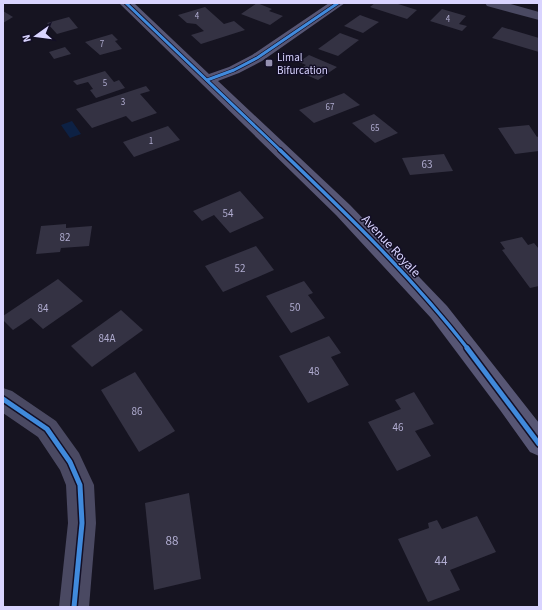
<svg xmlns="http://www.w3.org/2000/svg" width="542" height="610" font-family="'Source Sans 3',sans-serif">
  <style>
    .water { fill: #0d2144 }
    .building { fill: #343243 }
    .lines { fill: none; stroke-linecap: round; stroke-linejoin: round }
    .street { fill: #4a4962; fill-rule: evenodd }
    .secondary { fill: #575674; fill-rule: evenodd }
    .cycleway-far2-casing { stroke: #130f26; stroke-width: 4.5 }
    .cycleway-far1-casing { stroke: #130f26; stroke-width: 6 }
    .cycleway-casing { stroke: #130f26; stroke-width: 8 }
    .cycleway-far2 { stroke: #408adc; stroke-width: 3 }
    .cycleway-far1 { stroke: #408adc; stroke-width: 3.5 }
    .cycleway { stroke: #408adc; stroke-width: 5 }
    .poi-dot { fill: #9591b1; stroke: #130f26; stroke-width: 1.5 }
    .labels { text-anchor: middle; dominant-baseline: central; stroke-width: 3; stroke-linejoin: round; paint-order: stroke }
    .far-number-label { font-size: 9px; fill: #b0acd0 }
    .far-poi-label { font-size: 11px; fill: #d9d4ff; stroke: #130f26; text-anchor: start }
    .number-label { font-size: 11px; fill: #b0acd0 }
    .street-label { font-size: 13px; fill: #d9d4ff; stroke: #130f26 }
    .near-number-label { font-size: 13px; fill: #b0acd0 }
  </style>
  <rect width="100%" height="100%" fill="#161421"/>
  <!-- water -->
  <polygon class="water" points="72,121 81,134 70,138 61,125"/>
  <!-- building -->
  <g class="building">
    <polygon points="257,3 272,9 269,11 283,16 270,25 241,14"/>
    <polygon points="375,3 395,3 417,10 407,19 370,7"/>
    <polygon points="205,7 224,24 234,21 245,30 201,44 191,35 204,31 196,24 187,23 178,15"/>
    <polygon points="442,9 466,16 459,24 467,26 462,31 430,21"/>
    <polygon points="3,11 13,17 3,23"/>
    <polygon points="360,15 379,22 363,33 344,26"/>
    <polygon points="69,17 78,28 57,34 47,23"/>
    <polygon points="502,27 539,38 539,52 492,38"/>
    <polygon points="340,33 359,40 338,56 318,49"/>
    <polygon points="112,34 118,40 115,41 122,49 100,55 85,42"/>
    <polygon points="65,47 71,54 54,59 49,52"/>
    <polygon points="309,55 337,67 318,80 297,71 306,65 299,62"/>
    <polygon points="105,71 114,82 119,80 125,88 96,98 90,90 93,89 88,82 77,85 73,81"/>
    <polygon points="146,86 150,91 140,94 157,113 132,122 126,116 92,128 76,109"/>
    <polygon points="344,93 360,105 314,123 299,110"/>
    <polygon points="374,114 398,133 375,143 352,123"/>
    <polygon points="529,125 537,137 539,136 539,151 515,154 498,128"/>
    <polygon points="168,126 180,140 134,157 123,142"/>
    <polygon points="444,154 453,171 410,175 402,158"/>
    <polygon points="240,191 264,218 230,233 214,215 202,221 193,211"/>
    <polygon points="66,224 66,228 92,226 89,246 61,248 60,252 36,254 41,226"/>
    <polygon points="522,237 528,245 534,243 539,249 539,286 530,288 502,250 505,249 500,242"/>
    <polygon points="256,246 274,270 223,292 205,266"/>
    <polygon points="58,279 83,301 43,329 31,318 13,330 3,320 3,316"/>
    <polygon points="304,281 313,293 308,295 325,318 291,333 266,296"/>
    <polygon points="121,310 143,330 92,367 71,346"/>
    <polygon points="329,336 341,353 331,357 349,385 308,403 279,356"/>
    <polygon points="135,372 175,431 139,452 101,390"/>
    <polygon points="414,392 434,424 415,431 431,456 397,471 368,422 401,409 395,400"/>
    <polygon points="189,493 201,579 154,590 145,503"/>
    <polygon points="477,516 496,552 450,570 460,590 428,602 398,539 429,528 428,523 437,520 442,529"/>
  </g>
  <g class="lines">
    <!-- street -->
    <g class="street">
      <polygon points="485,3 507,3 539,12 539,20 487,6"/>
      <polygon points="3,388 12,391 56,421 79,453 94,485 96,523 89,607 59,607 68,523 66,485 60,470 38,437 3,413"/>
    </g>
    <!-- secondary -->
    <polygon class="secondary" points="119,3 134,3 209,74 229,67 252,55 329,3 345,3 262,61 239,73 218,81 350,205 447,306 539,423 539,456 530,452 500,410 431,318 336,215"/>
    <defs>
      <g id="cycleway-far2">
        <polyline points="126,3 281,151"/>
        <polyline points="207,80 234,70 257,58 338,3"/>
      </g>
      <path id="cycleway-far1" d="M280 150C346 213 412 277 468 349"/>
      <g id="cycleway">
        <polyline points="467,348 539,444"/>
        <polyline points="3,399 47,429 70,462 80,485 82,523 74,607"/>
      </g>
    </defs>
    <!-- cycleway-far2 casing -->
    <use href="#cycleway-far2" class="cycleway-far2-casing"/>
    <!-- cycleway-far1 casing -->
    <use href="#cycleway-far1" class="cycleway-far1-casing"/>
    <!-- cycleway casing -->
    <use href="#cycleway" class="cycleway-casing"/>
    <!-- cycleway-far2 -->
    <use href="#cycleway-far2" class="cycleway-far2"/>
    <!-- cycleway-far1 -->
    <use href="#cycleway-far1" class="cycleway-far1"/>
    <!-- cycleway -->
    <use href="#cycleway" class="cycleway"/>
  </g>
  <!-- markers -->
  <rect class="poi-dot" x="265" y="59" width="8" height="8" rx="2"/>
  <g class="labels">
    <!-- far-number labels -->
    <g class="far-number-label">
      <text x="197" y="16">4</text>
      <text x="448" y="19">4</text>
      <text x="102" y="44">7</text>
      <text x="105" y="83">5</text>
      <text x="123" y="102">3</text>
      <text x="330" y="107">67</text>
      <text x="375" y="128">65</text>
      <text x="151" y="141">1</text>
    </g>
    <!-- far-poi labels -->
    <g class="far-poi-label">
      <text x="277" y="57">Limal<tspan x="277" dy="13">Bifurcation</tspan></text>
    </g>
    <!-- number labels -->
    <g class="number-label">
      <text x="427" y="164">63</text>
      <text x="228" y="213">54</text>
      <text x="65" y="237">82</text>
      <text x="240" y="268">52</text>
      <text x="295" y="307">50</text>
      <text x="43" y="308">84</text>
      <text x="107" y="338">84A</text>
      <text x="314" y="371">48</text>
      <text x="137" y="411">86</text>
      <text x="398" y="427">46</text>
    </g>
    <!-- street labels -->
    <g class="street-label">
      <text transform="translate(391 246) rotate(47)">Avenue Royale</text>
    </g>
    <!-- near-number labels -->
    <g class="near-number-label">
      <text x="172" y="541">88</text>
      <text x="441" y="561">44</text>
    </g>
  </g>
  <!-- border -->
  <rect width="542" height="610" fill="none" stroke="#d9d4ff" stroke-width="8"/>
  <!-- north arrow -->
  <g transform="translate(36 36) rotate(256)" stroke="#130f26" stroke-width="3" paint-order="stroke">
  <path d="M0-3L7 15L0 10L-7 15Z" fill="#d9d4ff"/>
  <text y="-6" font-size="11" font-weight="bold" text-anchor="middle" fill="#d9d4ff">N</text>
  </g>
</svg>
